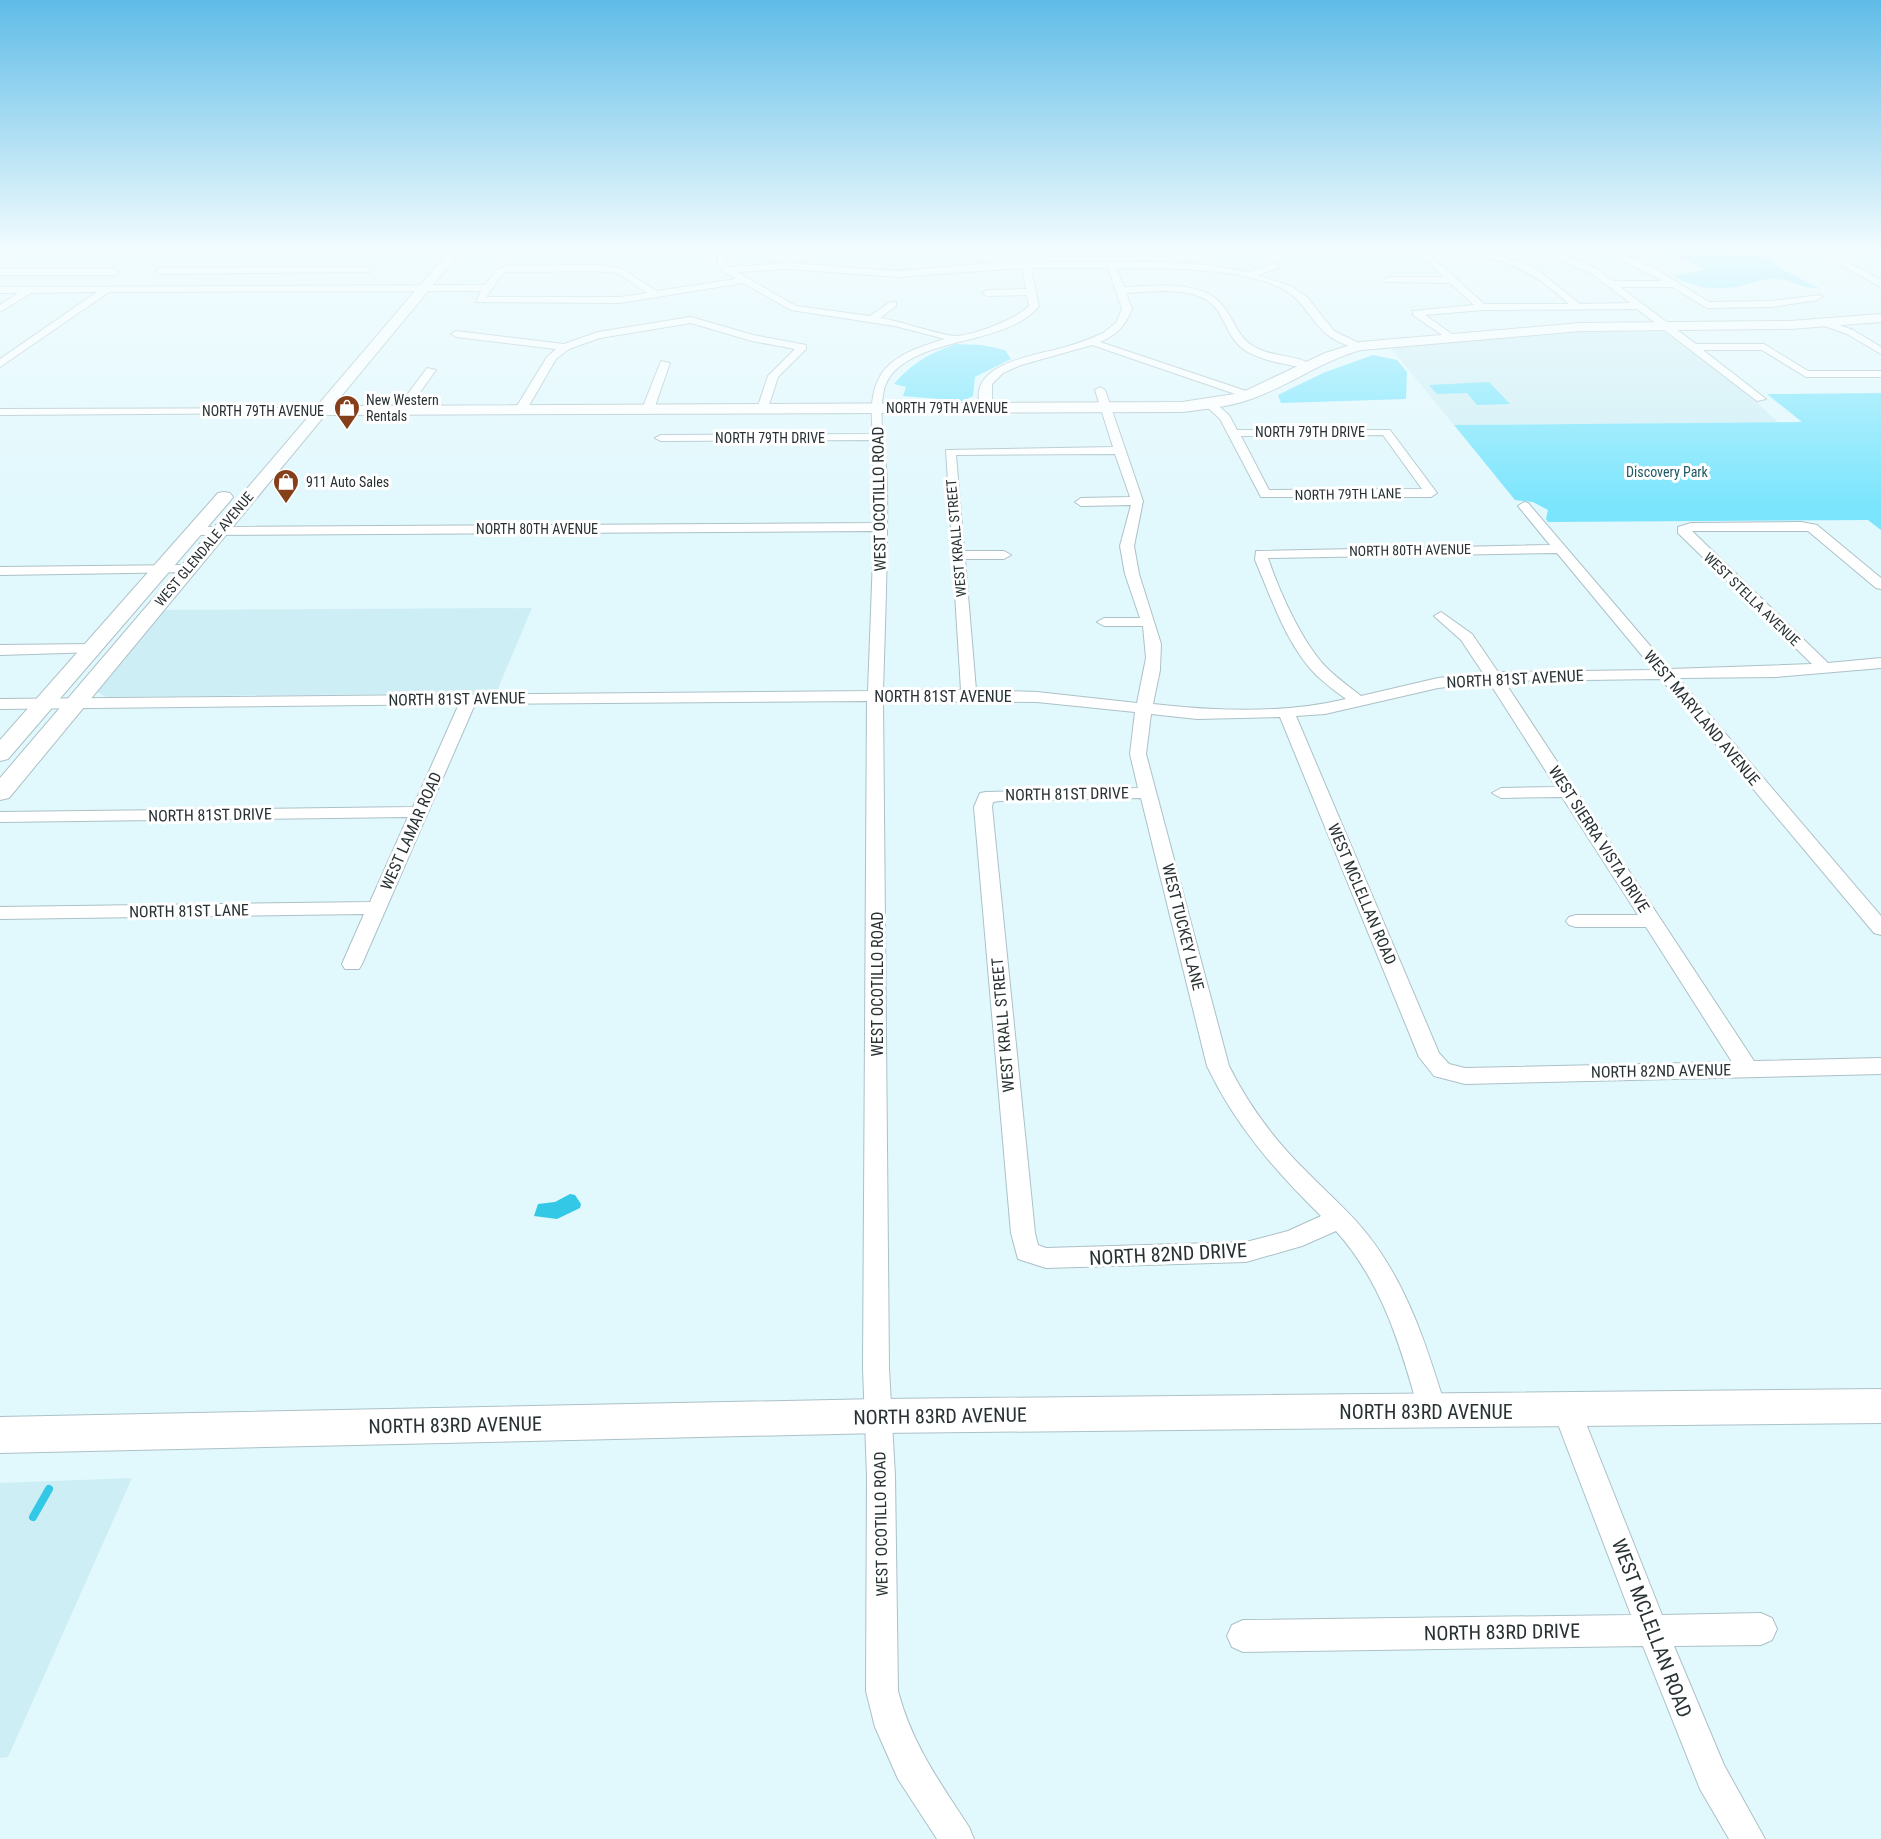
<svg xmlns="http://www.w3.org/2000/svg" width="1881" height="1839" font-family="'Roboto Condensed',sans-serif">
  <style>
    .built { fill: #ceeef5 }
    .green { fill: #7ae5fd }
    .water { fill: #33c8e5 }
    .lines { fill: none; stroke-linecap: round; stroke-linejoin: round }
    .stream { stroke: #33c8e5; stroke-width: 8 }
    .street-casing { stroke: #acc1c7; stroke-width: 2 }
    .secondary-casing { stroke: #acc1c7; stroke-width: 2 }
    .street { fill: #fff; fill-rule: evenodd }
    .secondary { fill: #fff; fill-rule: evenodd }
    .labels { text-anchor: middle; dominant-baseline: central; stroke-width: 6; stroke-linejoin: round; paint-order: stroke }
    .far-poi-label { font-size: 14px; fill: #283133; stroke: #fff; text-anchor: start }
    .far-street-label { font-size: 14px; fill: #283133; stroke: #fff }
    .far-park-label { font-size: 14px; fill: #205a66; stroke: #fff }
    .street-label { font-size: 16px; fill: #283133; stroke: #fff }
    .near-street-label { font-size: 20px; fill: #283133; stroke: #fff }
  </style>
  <rect width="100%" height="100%" fill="#e1f8fd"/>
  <!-- built -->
  <g class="built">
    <polygon points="883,250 1307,250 1310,253 883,255"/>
    <polygon points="1579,330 1665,332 1753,399 1779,423 1454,425 1389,346"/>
    <polygon points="532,608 496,693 106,697 97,692 163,610"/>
    <polygon points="132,1478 8,1757 0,1758 0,1483"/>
  </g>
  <!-- green -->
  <g class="green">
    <path d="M1664 250H1708L1720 254H1752L1771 259 1780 268 1819 288C1802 289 1794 281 1779 279 1761 277 1745 287 1728 288 1713 290 1687 286 1674 276L1705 270 1688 260Z"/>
    <path d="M956 344 982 345 1005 350 1011 359 975 377 973 396 963 401 903 396 906 387 894 384C912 363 930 353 956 344Z"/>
    <polygon points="1373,355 1397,360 1407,372 1406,399 1281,403 1278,395 1323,373"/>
    <polygon points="1489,382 1510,404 1477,405 1467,393 1437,394 1429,385"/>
    <polygon points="1881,393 1881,530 1868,520 1548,522 1546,519 1548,510 1533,502 1515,500 1454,425 1802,422 1767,394"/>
  </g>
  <!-- water -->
  <polygon class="water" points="570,1194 575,1195 581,1204 580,1208 557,1219 534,1216 538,1204 555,1202"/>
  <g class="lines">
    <!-- stream -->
    <polyline class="stream" points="33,1517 49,1489"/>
    <defs>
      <g id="street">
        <polygon points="8,250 20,250 0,259 0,253"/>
        <path d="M720 250H728L725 262 729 267 788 263 897 271 993 263 1155 262 1208 265 1248 272 1276 263 1279 268 1257 275 1291 286 1307 297 1334 331 1365 346C1358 352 1335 341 1328 335 1312 323 1305 303 1288 292 1249 267 1162 268 1116 268L1124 287C1156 286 1206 278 1226 310 1235 323 1239 338 1253 346 1271 358 1298 354 1313 366L1308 369C1288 364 1264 362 1246 351 1232 342 1227 327 1220 314 1202 283 1155 292 1126 293L1132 309C1125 326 1117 335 1100 342L1252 393V397H1244L1092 345 1021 365 1003 373 992 384V408L982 410C963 366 1030 356 1058 349 1074 345 1088 340 1103 333L1116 323 1122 309 1108 268H1031L1039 306C1010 341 943 337 906 362 893 370 885 380 883 395 878 424 887 456 887 486 888 554 885 623 883 691L961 690 946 450 1113 447 1095 390 1100 387 1105 390 1143 501 1134 546 1139 574 1161 644 1160 670 1153 704C1216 711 1283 714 1346 699 1336 692 1326 684 1317 676 1286 645 1272 599 1255 560L1256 551 1550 545 1518 506 1524 502 1528 503 1670 669 1812 664 1678 533V527L1691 523 1801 522 1817 525 1881 578V589L1876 588 1808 531H1692L1828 663 1881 658V668L1776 677 1678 678 1881 916V935L1874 933 1661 679 1504 681 1754 1061 1881 1058V1074L1465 1084 1434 1076 1419 1057 1280 717 1197 719 1151 714 1146 754 1229 1066C1249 1106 1275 1141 1307 1172 1327 1193 1349 1211 1367 1234 1408 1285 1428 1350 1447 1412L1443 1421 1433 1424 1423 1421 1419 1412C1401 1347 1382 1282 1336 1231L1302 1246 1246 1262 1046 1268 1018 1259 1011 1233 974 807 980 793 986 792 1138 788 1130 754 1135 712 1037 702 883 701 889 1368 895 1476 898 1691C912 1744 939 1781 969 1827L974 1839H937L898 1779 875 1727 866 1691 867 1476 863 1368 867 701 475 704 362 964 359 969H345L342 964 364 914 0 919V907L370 902 408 817 0 822V812L413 807 459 704 0 709V699L868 691 874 531 194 535 187 531 194 527 874 523 873 440 661 441 655 438 661 435 873 434C866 371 888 356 945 339L895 326 791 310 743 283 620 303 476 302 481 291 109 292 0 367V359L97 292 31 293 0 312V305L18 293H0V287L485 285 497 269 507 266 595 265 620 268 657 291 736 279 724 272 717 262ZM1022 268 1026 289 987 290 982 293 987 296 1027 295 1029 306C1016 319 977 334 957 336 944 337 898 320 880 318L896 306V302H890L870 316 796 306 737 272 788 269 897 277ZM595 271 618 273 647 293 620 297H486L503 273 507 272ZM1115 454 1130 497 1081 498 1075 502 1081 506 1131 505 1120 546 1125 574 1140 618H1104L1097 622 1104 626H1143L1146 658 1137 703 1037 692 976 690 965 559H1004L1011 555 1004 551H964L956 455ZM1557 553 1654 670 1498 672 1472 634 1441 612 1434 616 1461 640 1483 673 1438 678 1361 696C1350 687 1338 679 1328 669 1303 645 1279 591 1268 558ZM1489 682 1556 787 1501 788 1492 793 1501 798 1562 797 1638 915H1576L1569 917 1566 921 1569 925 1576 927H1646L1732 1062 1465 1068 1449 1064 1439 1053 1296 716 1325 714 1438 688ZM1141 798 1207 1066C1235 1125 1275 1171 1321 1216L1288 1231 1246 1242 1046 1248 1038 1245 1035 1233 992 807 993 802 1000 801Z"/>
        <path d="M1381 250H1462L1498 255 1534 267 1580 304 1630 303 1591 273 1534 250H1547L1574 258 1597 269 1613 281H1663L1602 250H1613L1656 269 1709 302 1771 301 1820 295 1822 297 1817 300 1771 307 1707 308 1672 287H1620L1696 344H1764L1808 371H1881V377H1806L1762 350H1703L1766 399 1757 401 1637 309 1482 310 1425 315 1456 337 1448 339 1413 315V311L1474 305 1450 283 1385 282 1384 280 1388 277H1444L1419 253ZM1429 254C1494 255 1519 259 1569 304H1484Z"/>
        <polygon points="1814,250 1824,250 1881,280 1881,287"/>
        <polygon points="367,267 371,270 370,272 160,274 156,271 160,268"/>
        <polygon points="0,269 115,269 119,272 115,275 0,275"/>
        <polygon points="691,317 753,335 806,345 806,349 778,377 767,411 757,409 768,376 795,349 752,341 691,323 600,338 569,349 556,359 527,409 521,412 515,409 547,357 556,349 456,337 451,334 456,331 564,344 598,332"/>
        <polygon points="1822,319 1853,330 1881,347 1881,354 1847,334 1819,324 1817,322"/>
        <polygon points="661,361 670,363 654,409 644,411 642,409"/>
        <polygon points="427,368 436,370 405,413 397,413 395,411"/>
        <path d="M1206 402H1214L1229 415 1237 430H1390L1437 493 1431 497H1261L1220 419 1206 406ZM1383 435 1422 489 1269 490 1241 436Z"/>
        <polygon points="298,408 304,411 302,413 0,415 0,409"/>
        <polygon points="187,565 194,569 192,572 0,575 0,567"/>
        <polygon points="92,644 97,646 100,649 97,652 0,655 0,645"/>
        <polygon points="1567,1399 1577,1402 1581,1411 1662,1615 1761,1613 1772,1618 1777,1629 1772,1640 1761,1645 1674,1646 1724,1765 1765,1839 1729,1839 1700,1789 1643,1646 1243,1652 1232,1647 1227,1636 1232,1625 1243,1620 1631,1615 1553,1411 1557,1402"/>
      </g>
      <g id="secondary">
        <path d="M450 250H462L333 406 1182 402 1241 393 1325 353 1360 342 1581 323 1790 321 1881 314V322L1790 329 1581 331 1361 350C1321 361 1289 386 1251 399 1229 407 1205 409 1182 412L325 415 9 798 0 800V778L309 416 293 414 290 411 293 408 317 406Z"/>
        <polygon points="224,492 230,493 233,497 230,501 8,759 0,761 0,740 218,493"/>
        <polygon points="1881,1389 1881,1423 879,1433 0,1453 0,1417 879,1399"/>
      </g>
    </defs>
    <!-- street casing -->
    <use href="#street" class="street-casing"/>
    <!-- secondary casing -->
    <use href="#secondary" class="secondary-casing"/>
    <!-- street -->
    <use href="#street" class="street"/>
    <!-- secondary -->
    <use href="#secondary" class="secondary"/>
  </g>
  <!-- sky -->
  <linearGradient id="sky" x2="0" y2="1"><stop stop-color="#5fbce7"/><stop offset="0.49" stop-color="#f2fcfe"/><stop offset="1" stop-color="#f2fcfe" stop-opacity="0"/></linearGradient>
  <rect width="1881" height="508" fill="url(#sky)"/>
  <!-- icons -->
  <defs>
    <symbol id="shop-pin" viewBox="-11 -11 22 30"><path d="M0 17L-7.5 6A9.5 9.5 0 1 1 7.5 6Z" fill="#853f1a" stroke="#fff"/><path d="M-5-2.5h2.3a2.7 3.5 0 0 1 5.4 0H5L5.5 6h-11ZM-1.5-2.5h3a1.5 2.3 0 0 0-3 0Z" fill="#fff"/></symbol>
  </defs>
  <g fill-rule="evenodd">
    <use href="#shop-pin" x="332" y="393" width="30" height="40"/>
    <use href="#shop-pin" x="271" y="467" width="30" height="40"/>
  </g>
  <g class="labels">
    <!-- far-poi labels -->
    <g class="far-poi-label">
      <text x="366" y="400">New Western<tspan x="366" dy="16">Rentals</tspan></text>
      <text x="306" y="482">911 Auto Sales</text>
    </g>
    <!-- far-street labels -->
    <g class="far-street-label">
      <text x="947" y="408">NORTH 79TH AVENUE</text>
      <text x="263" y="411">NORTH 79TH AVENUE</text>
      <text x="1310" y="432">NORTH 79TH DRIVE</text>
      <text x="770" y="438">NORTH 79TH DRIVE</text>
      <text transform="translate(1348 494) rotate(-1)">NORTH 79TH LANE</text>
      <text x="537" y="529">NORTH 80TH AVENUE</text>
      <text transform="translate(956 538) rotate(-95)">WEST KRALL STREET</text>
      <text transform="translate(204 549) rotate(-50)">WEST GLENDALE AVENUE</text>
      <text transform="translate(1410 550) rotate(-1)">NORTH 80TH AVENUE</text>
      <text transform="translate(1752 599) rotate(44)">WEST STELLA AVENUE</text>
    </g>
    <!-- far-park labels -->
    <g class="far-park-label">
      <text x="1667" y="472">Discovery Park</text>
    </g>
    <!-- street labels -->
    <g class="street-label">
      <text transform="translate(879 499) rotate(-91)">WEST OCOTILLO ROAD</text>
      <text transform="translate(1515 679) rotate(-3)">NORTH 81ST AVENUE</text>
      <text x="943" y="696">NORTH 81ST AVENUE</text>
      <text transform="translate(457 699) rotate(-1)">NORTH 81ST AVENUE</text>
      <text transform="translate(1702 718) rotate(50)">WEST MARYLAND AVENUE</text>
      <text transform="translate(1067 794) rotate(-1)">NORTH 81ST DRIVE</text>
      <text transform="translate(210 815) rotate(-1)">NORTH 81ST DRIVE</text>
      <text transform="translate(411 831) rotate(-66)">WEST LAMAR ROAD</text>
      <text transform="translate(1599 839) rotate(57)">WEST SIERRA VISTA DRIVE</text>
      <text transform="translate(1362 894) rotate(67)">WEST MCLELLAN ROAD</text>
      <text transform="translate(189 911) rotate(-1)">NORTH 81ST LANE</text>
      <text transform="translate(1183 927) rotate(76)">WEST TUCKEY LANE</text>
      <text transform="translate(877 984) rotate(-90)">WEST OCOTILLO ROAD</text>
      <text transform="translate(1003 1025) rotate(-95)">WEST KRALL STREET</text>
      <text transform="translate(1661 1071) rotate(-1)">NORTH 82ND AVENUE</text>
      <text transform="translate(881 1524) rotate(-91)">WEST OCOTILLO ROAD</text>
    </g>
    <!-- near-street labels -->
    <g class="near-street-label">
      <text transform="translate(1168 1254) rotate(-3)">NORTH 82ND DRIVE</text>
      <text x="1426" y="1412">NORTH 83RD AVENUE</text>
      <text transform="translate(940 1416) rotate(-1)">NORTH 83RD AVENUE</text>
      <text transform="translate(455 1425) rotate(-1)">NORTH 83RD AVENUE</text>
      <text transform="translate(1652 1628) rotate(69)">WEST MCLELLAN ROAD</text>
      <text transform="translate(1502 1632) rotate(-1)">NORTH 83RD DRIVE</text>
    </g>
  </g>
</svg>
